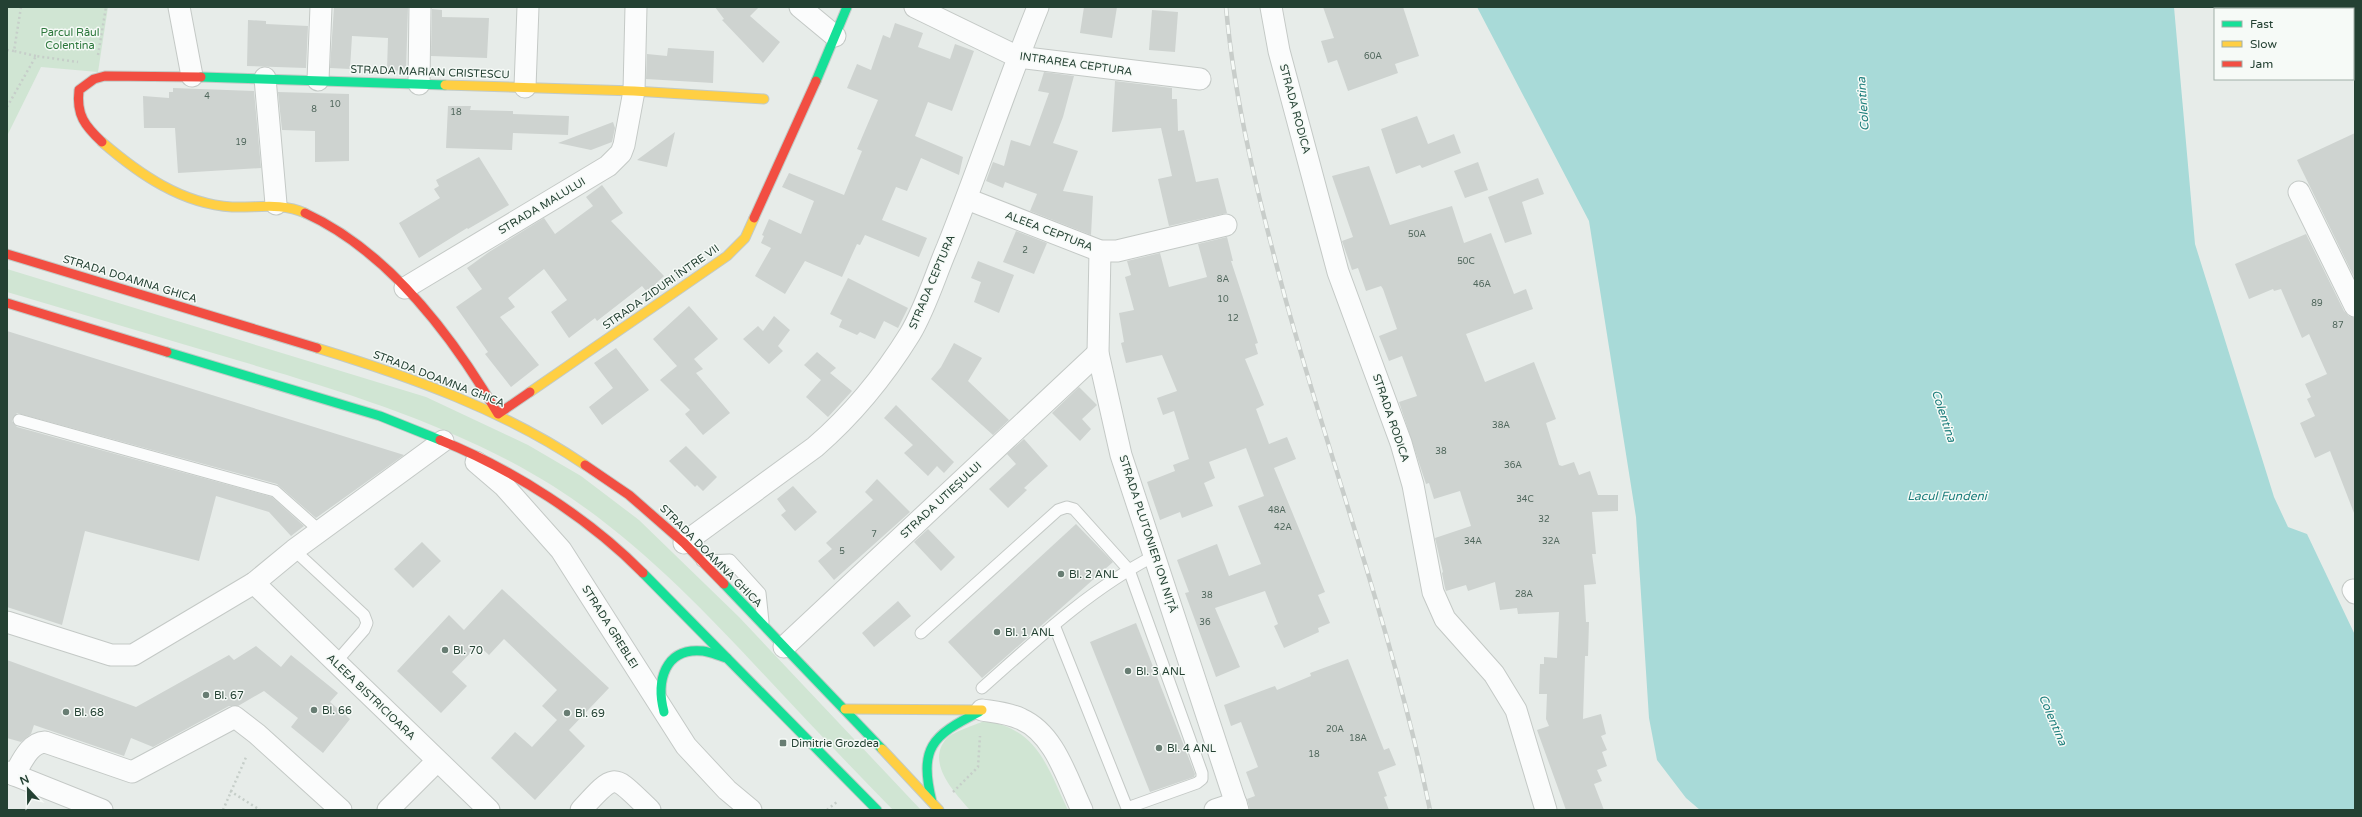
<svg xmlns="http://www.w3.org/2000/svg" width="2362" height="817" font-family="'Varela Round',sans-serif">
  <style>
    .green { fill: #d0e5d3 }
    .water { fill: #a8dad8 }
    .building { fill: #ced3d0 }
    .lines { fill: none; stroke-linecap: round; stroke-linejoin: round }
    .lane-casing { stroke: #c4c9c6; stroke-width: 13 }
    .street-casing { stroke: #c4c9c6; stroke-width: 23 }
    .fast-casing { stroke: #c2cac6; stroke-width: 11 }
    .slow-casing { stroke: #c2cac6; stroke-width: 11 }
    .jam-casing { stroke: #c2cac6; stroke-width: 11 }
    .path { stroke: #c6cec9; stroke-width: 2.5; stroke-dasharray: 2 3; stroke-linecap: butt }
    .lane { stroke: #fbfcfc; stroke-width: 11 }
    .street { stroke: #fbfcfc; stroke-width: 21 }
    .fast { stroke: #16e098; stroke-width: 9 }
    .slow { stroke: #ffcf43; stroke-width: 9 }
    .jam { stroke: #f24e42; stroke-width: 9 }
    .rail-casing { stroke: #c8cdca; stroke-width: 4.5 }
    .rail { stroke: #f6faf7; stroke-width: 3; stroke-dasharray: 9; stroke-linecap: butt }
    .poi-dot { fill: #687d73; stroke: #f6faf7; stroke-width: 1.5 }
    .labels { text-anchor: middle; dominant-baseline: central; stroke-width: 3; stroke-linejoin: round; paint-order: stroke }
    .number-label { font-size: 9px; fill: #4f665b }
    .park-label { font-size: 11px; fill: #2d783c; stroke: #f6faf7 }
    .street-label { font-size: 11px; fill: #244133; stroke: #f6faf7 }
    .poi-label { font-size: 11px; fill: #244133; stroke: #f6faf7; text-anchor: start }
    .water-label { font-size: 12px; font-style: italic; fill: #1d7e7c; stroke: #f6faf7 }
  </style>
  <rect width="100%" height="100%" fill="#e7ece9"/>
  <!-- green -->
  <g class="green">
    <polygon points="7,7 108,7 98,72 41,67 7,136"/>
    <path d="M7 269 426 397 528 445 581 476 639 520 739 617 921 810H893C851 767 810 724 769 680 703 609 635 538 553 486 457 426 348 393 240 361 162 338 85 315 7 292Z"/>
    <path d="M984 721C1038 728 1047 767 1068 810H970C954 792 925 762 947 738 953 732 975 725 984 721Z"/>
  </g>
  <!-- water -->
  <polygon class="water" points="1477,7 2174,7 2195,244 2274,497 2288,527 2307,534 2355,635 2355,810 1700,810 1686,798 1657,760 1649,718 1636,517 1589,221"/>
  <!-- building -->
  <g class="building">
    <polygon points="334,7 408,7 406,71 387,70 388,38 352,36 350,69 330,68"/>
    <polygon points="715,7 759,7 750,16 780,42 763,63 722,20 724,19"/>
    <polygon points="1084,7 1117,7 1112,38 1080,33"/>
    <polygon points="1323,7 1403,7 1419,56 1395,64 1398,73 1348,91 1337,60 1328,63 1321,41 1334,38"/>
    <polygon points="432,9 442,10 442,17 489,18 487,58 431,56"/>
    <polygon points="1152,10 1178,12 1175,52 1149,50"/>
    <polygon points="248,20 266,21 266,24 308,26 306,68 247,66"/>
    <polygon points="895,23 923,33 918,47 950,59 955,44 974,51 952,111 928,102 915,136 963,157 959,175 921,158 907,191 896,187 882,220 927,238 919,257 865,235 860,245 857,244 842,277 805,261 785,294 755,276 771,248 761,243 764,236 762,235 769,219 801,234 814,201 782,187 789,173 844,195 862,151 857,149 878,100 847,88 857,64 871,70 883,35 890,38"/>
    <polygon points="668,48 714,51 713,83 646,79 647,54 667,56"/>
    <polygon points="1044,72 1074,76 1063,117 1053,143 1078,151 1063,191 1093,196 1091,235 1030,211 1037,194 1005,182 1003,188 986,181 993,162 1004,166 1011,140 1030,146 1049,93 1038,91"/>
    <polygon points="1115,81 1172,88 1172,99 1177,99 1178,131 1184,130 1196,182 1218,178 1227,213 1169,226 1158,179 1172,176 1161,128 1112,132"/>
    <polygon points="173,88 254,91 261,168 178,173 175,128 144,128 143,96 169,98 169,92 173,92"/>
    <polygon points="278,92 349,94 349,161 315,162 315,131 282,130"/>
    <polygon points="448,106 471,106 470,110 513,111 513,114 569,116 568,135 513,133 512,150 446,148"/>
    <polygon points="1417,116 1428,144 1454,134 1461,153 1422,168 1420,165 1396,174 1381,129"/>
    <polygon points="613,122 615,128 612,142 591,150 558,143"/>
    <polygon points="675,132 667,167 637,160"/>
    <polygon points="2355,133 2355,279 2297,160"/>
    <polygon points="479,157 509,205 468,229 467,228 419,258 399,223 440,198 434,189 439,186 436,180"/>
    <polygon points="1478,162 1488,190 1465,198 1454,171"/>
    <polygon points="1369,166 1390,225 1452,206 1464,243 1491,233 1514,294 1526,289 1533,309 1466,334 1485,382 1534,362 1556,419 1546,423 1559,465 1562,466 1574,462 1579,475 1590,471 1598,495 1618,495 1618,511 1592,512 1596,554 1592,554 1596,584 1584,585 1586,622 1589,622 1588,656 1585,656 1583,719 1601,714 1606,734 1601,736 1607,750 1602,752 1607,766 1597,770 1602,781 1594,784 1604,810 1566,810 1537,730 1549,726 1546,719 1547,694 1539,694 1540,664 1544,664 1544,657 1557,658 1559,612 1518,614 1517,608 1500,610 1495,582 1468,591 1466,585 1446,591 1445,588 1442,573 1443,572 1435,538 1471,526 1460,491 1434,499 1429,483 1426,484 1399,402 1417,396 1402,356 1389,361 1379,336 1397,329 1383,289 1381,286 1366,291 1358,268 1352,270 1342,241 1353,237 1332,176"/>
    <polygon points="1538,178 1544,194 1522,202 1532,234 1505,243 1488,197"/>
    <polygon points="602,185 623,213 611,221 664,276 647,292 642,286 597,321 595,318 569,338 551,312 567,300 544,269 508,298 515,307 500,317 539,365 511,387 485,354 488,352 456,307 482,289 467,268 489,252 544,218 555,234 593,206 586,197"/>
    <polygon points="1016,231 1047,243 1034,274 1003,262"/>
    <polygon points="2306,234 2344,311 2349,316 2355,318 2354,513 2330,451 2315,458 2300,423 2315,416 2307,399 2311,397 2305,384 2327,374 2309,334 2302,338 2281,289 2274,291 2273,289 2249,299 2235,264"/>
    <polygon points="1227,237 1233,261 1231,261 1258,343 1255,344 1258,354 1245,359 1264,405 1256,409 1269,444 1287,437 1296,459 1274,468 1325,592 1318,595 1330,623 1318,628 1319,632 1284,648 1274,626 1278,624 1265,591 1215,608 1240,667 1216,677 1185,593 1189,592 1177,560 1217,544 1229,576 1261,564 1238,506 1264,496 1246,448 1209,462 1215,478 1204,483 1213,506 1182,518 1180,512 1160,520 1147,482 1175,471 1173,465 1189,459 1174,411 1163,415 1157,398 1177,391 1162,355 1126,363 1121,343 1124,342 1119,313 1134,310 1125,277 1131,275 1127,261 1160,253 1169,287 1207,277 1198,244"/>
    <polygon points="978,261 1014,275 999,313 974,302 981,282 971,278"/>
    <polygon points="848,278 908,308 898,328 884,321 875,339 860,332 857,335 839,327 842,320 830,314"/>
    <polygon points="689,306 718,339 694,359 703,369 696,373 730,413 703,435 685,414 690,410 660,380 677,366 653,339"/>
    <polygon points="774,316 790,330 778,346 783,351 769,364 743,339 758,326 763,331"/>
    <polygon points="7,331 404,455 316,518 277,484 17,413 12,421 17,427 272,497 304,526 291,536 269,512 216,496 199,561 85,531 62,625 7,607"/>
    <polygon points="954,343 982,358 968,381 1009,420 993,435 931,379 941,367"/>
    <polygon points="616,348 649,390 602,425 589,407 613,388 594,363"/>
    <polygon points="817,352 836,368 830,373 852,391 828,417 806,397 821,380 804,365"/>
    <polygon points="1079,387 1097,405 1082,419 1091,429 1080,441 1052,413"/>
    <polygon points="896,405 954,462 944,473 937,466 928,476 904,453 913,445 884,418"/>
    <polygon points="1024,439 1048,466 1024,488 1027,490 1008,508 989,489 1016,464 1007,454"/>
    <polygon points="686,446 717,477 703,491 697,485 695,487 669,461"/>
    <polygon points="877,479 910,512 834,580 818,561 832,549 826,543 873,500 865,492"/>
    <polygon points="793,486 817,512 795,531 781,515 786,511 777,499"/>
    <polygon points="1076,524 1113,562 982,678 948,642"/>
    <polygon points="928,529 955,557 941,571 914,542"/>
    <polygon points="422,542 441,561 413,588 394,569"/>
    <polygon points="502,589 609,688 569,730 585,746 535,800 491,758 515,732 532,747 557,720 542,706 557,690 504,639 489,655 478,645 452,672 467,686 441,713 397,671 449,615 464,630"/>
    <polygon points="898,601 911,616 874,647 862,633"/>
    <polygon points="1136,623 1195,774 1194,777 1150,792 1090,642"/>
    <polygon points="256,646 281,667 291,655 338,693 330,702 350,719 323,753 291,727 298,718 264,691 238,706 229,706 153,747 131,738 124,756 34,725 31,734 21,742 7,738 7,660 136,707 229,655 234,660"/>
    <polygon points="1348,659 1384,750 1389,748 1396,765 1378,772 1387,796 1384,797 1389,810 1250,810 1247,799 1255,796 1246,772 1258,767 1241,722 1231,726 1224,705 1275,686 1277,690 1311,676 1310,673"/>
  </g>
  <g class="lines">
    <defs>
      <g id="lane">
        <polyline points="19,420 275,491 320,531"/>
        <polyline points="294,550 364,615 367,623 364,630 336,662"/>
        <polyline points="702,561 730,560 760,593 763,622"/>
        <polyline points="921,633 1058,510 1067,507 1074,509 1129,570 1202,773 1202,779 1197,783 1127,808 1054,625"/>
        <path d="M982 688C1036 640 1090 589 1154 556"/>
      </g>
      <g id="street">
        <polyline points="179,7 192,76"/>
        <polyline points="800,7 835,36"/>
        <polyline points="915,7 1018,57 1200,79"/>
        <polyline points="1271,7 1279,51 1338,272 1401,443 1413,485 1433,592 1445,619 1494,674 1516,710 1546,810"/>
        <polyline points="265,78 276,204"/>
        <polyline points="318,80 321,7"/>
        <polyline points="419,84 420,7"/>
        <polyline points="525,87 528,7"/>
        <polyline points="2299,192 2355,306"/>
        <polyline points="967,199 1100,251 1117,251 1226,225"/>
        <polyline points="1100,251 1098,353 1121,455 1238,810"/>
        <polyline points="405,288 608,166 621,153 624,145 634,91 636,7"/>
        <polyline points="476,462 504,486 561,550 686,746 727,790 751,810"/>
        <path d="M684 543 815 447C852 415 884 376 910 334 926 307 935 276 947 248 979 168 1006 86 1038 7"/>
        <polyline points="254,583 489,810"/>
        <polyline points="2353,590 2355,593"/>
        <polyline points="7,622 111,655 133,655 254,583 294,550 443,441"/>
        <polyline points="784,647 1098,353"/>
        <path d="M982 710C995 712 1009 713 1021 719 1055 734 1067 779 1082 810"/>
        <polyline points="7,772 102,810"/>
        <path d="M14 775C22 762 29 743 45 742L132 772 235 717 257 734 341 810"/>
        <polyline points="388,810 437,761"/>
        <path d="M581 810C617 771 612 774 650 810"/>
        <polyline points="1215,810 1236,803"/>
      </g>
      <g id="fast">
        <polyline points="201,77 445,85"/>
        <polyline points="816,81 847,7"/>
        <polyline points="167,352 380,416 440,440"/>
        <polyline points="643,573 877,810"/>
        <polyline points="724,584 882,749"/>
        <path d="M664 712C656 682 664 647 703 651 711 652 719 656 727 658"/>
        <path d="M932 802C919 748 931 736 979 712"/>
      </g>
      <g id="slow">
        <polyline points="445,85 634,91 764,99"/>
        <path d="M102 142C139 174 182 204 232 207 257 208 281 202 305 213"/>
        <path d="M317 348C411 377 504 410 585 465"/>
        <polyline points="530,392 727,256 745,238 754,218"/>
        <polyline points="845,709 982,710"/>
        <polyline points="882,749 939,810"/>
      </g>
      <g id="jam">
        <path d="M102 142C85 126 76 115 79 90L94 79 105 76 201 77"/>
        <path d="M305 213C388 251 453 337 498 414L530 392"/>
        <polyline points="754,218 816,81"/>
        <polyline points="7,254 317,348"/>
        <polyline points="7,303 167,352"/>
        <path d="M440 440C512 469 589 518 643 573"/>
        <polyline points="585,465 629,495 684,543 724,584"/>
      </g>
    </defs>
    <!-- lane casing -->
    <use href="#lane" class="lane-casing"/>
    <!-- street casing -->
    <use href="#street" class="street-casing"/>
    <!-- fast casing -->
    <use href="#fast" class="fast-casing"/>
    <!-- slow casing -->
    <use href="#slow" class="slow-casing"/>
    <!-- jam casing -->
    <use href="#jam" class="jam-casing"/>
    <!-- path -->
    <g class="path">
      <polyline points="21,7 14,51 36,56"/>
      <polyline points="7,50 14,51"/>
      <polyline points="98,55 106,7"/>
      <polyline points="7,107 36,56 78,62"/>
      <polyline points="230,791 260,810"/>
      <polyline points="953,792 978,767 980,736"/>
      <polyline points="223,810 247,755"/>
      <polyline points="827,810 838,801"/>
    </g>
    <!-- lane -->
    <use href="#lane" class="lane"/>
    <!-- street -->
    <use href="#street" class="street"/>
    <!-- fast -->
    <use href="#fast" class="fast"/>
    <!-- slow -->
    <use href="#slow" class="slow"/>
    <!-- jam -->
    <use href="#jam" class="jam"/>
    <defs>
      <path id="rail" d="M1226 7C1235 107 1260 204 1286 301 1333 470 1394 637 1430 810"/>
    </defs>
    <!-- rail casing -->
    <use href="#rail" class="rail-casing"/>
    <!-- rail -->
    <use href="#rail" class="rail"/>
  </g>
  <!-- markers -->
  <g class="poi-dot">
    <circle cx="1061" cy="574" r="4"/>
    <circle cx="997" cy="632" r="4"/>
    <circle cx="445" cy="650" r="4"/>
    <circle cx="1128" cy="671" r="4"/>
    <circle cx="206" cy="695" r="4"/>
    <circle cx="314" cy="710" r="4"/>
    <circle cx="66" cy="712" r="4"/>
    <circle cx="567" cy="713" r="4"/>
    <rect x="779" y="739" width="8" height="8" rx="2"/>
    <circle cx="1159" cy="748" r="4"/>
  </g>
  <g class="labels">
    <!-- number labels -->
    <g class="number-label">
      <text x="1373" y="56">60A</text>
      <text x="207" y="96">4</text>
      <text x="335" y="104">10</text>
      <text x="314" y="109">8</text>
      <text x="456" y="112">18</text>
      <text x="241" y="142">19</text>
      <text x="1417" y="234">50A</text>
      <text x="1025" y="250">2</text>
      <text x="1466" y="261">50C</text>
      <text x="1223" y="279">8A</text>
      <text x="1482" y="284">46A</text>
      <text x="1223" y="299">10</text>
      <text x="2317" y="303">89</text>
      <text x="1233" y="318">12</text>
      <text x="2338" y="325">87</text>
      <text x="1501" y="425">38A</text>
      <text x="1441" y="451">38</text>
      <text x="1513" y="465">36A</text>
      <text x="1525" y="499">34C</text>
      <text x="1277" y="510">48A</text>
      <text x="1544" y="519">32</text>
      <text x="1283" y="527">42A</text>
      <text x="874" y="534">7</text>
      <text x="1473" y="541">34A</text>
      <text x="1551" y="541">32A</text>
      <text x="842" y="551">5</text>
      <text x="1524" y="594">28A</text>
      <text x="1207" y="595">38</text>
      <text x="1205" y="622">36</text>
      <text x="1335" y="729">20A</text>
      <text x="1358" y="738">18A</text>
      <text x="1314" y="754">18</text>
    </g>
    <!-- park labels -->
    <g class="park-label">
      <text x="70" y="32">Parcul Râul<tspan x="70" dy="13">Colentina</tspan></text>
    </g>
    <!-- street labels -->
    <g class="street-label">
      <text transform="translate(1076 64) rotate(8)">INTRAREA CEPTURA</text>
      <text transform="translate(430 72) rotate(2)">STRADA MARIAN CRISTESCU</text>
      <text transform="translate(1295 109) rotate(75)">STRADA RODICA</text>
      <text transform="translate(542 206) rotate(-31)">STRADA MALULUI</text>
      <text transform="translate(1049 231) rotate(21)">ALEEA CEPTURA</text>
      <text transform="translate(130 279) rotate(17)">STRADA DOAMNA GHICA</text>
      <text transform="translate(932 282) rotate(-67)">STRADA CEPTURA</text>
      <text transform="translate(661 287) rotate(-35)">STRADA ZIDURI ÎNTRE VII</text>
      <text transform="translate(439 379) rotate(21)">STRADA DOAMNA GHICA</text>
      <text transform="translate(1391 418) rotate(71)">STRADA RODICA</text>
      <text transform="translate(941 500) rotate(-43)">STRADA UTIEȘULUI</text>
      <text transform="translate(1148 534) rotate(72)">STRADA PLUTONIER ION NIȚĂ</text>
      <text transform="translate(711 556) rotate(45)">STRADA DOAMNA GHICA</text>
      <text transform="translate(610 627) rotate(58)">STRADA GREBLEI</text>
      <text transform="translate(371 697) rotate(44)">ALEEA BISTRICIOARA</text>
    </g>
    <!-- poi labels -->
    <g class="poi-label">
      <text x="1069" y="574">Bl. 2 ANL</text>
      <text x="1005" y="632">Bl. 1 ANL</text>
      <text x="453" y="650">Bl. 70</text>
      <text x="1136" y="671">Bl. 3 ANL</text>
      <text x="214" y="695">Bl. 67</text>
      <text x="322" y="710">Bl. 66</text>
      <text x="74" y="712">Bl. 68</text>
      <text x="575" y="713">Bl. 69</text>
      <text x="791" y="743">Dimitrie Grozdea</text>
      <text x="1167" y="748">Bl. 4 ANL</text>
    </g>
    <!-- water labels -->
    <g class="water-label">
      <text transform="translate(1863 104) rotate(-94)">Colentina</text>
      <text transform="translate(1944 416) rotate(72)">Colentina</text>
      <text x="1947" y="496">Lacul Fundeni</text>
      <text transform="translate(2053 720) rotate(67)">Colentina</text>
    </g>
  </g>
  <!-- border -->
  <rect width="2362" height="817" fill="none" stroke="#244133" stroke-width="16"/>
  <!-- legend -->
  <rect x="2214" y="8" width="140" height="72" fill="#f6faf7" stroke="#a2b0a9"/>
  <rect x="2222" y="21" width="20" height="6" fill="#16e098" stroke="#a2b0a9"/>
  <text x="2250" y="28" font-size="12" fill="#244133">Fast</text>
  <rect x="2222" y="41" width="20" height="6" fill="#ffcf43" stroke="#a2b0a9"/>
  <text x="2250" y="48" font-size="12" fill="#244133">Slow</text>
  <rect x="2222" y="61" width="20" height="6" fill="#f24e42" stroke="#a2b0a9"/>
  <text x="2250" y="68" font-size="12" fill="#244133">Jam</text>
  <!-- north arrow -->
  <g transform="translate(28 789) rotate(338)" stroke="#f6faf7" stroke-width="3" paint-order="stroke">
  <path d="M0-3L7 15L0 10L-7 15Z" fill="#244133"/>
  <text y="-6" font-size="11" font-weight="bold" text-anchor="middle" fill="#244133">N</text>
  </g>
</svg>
